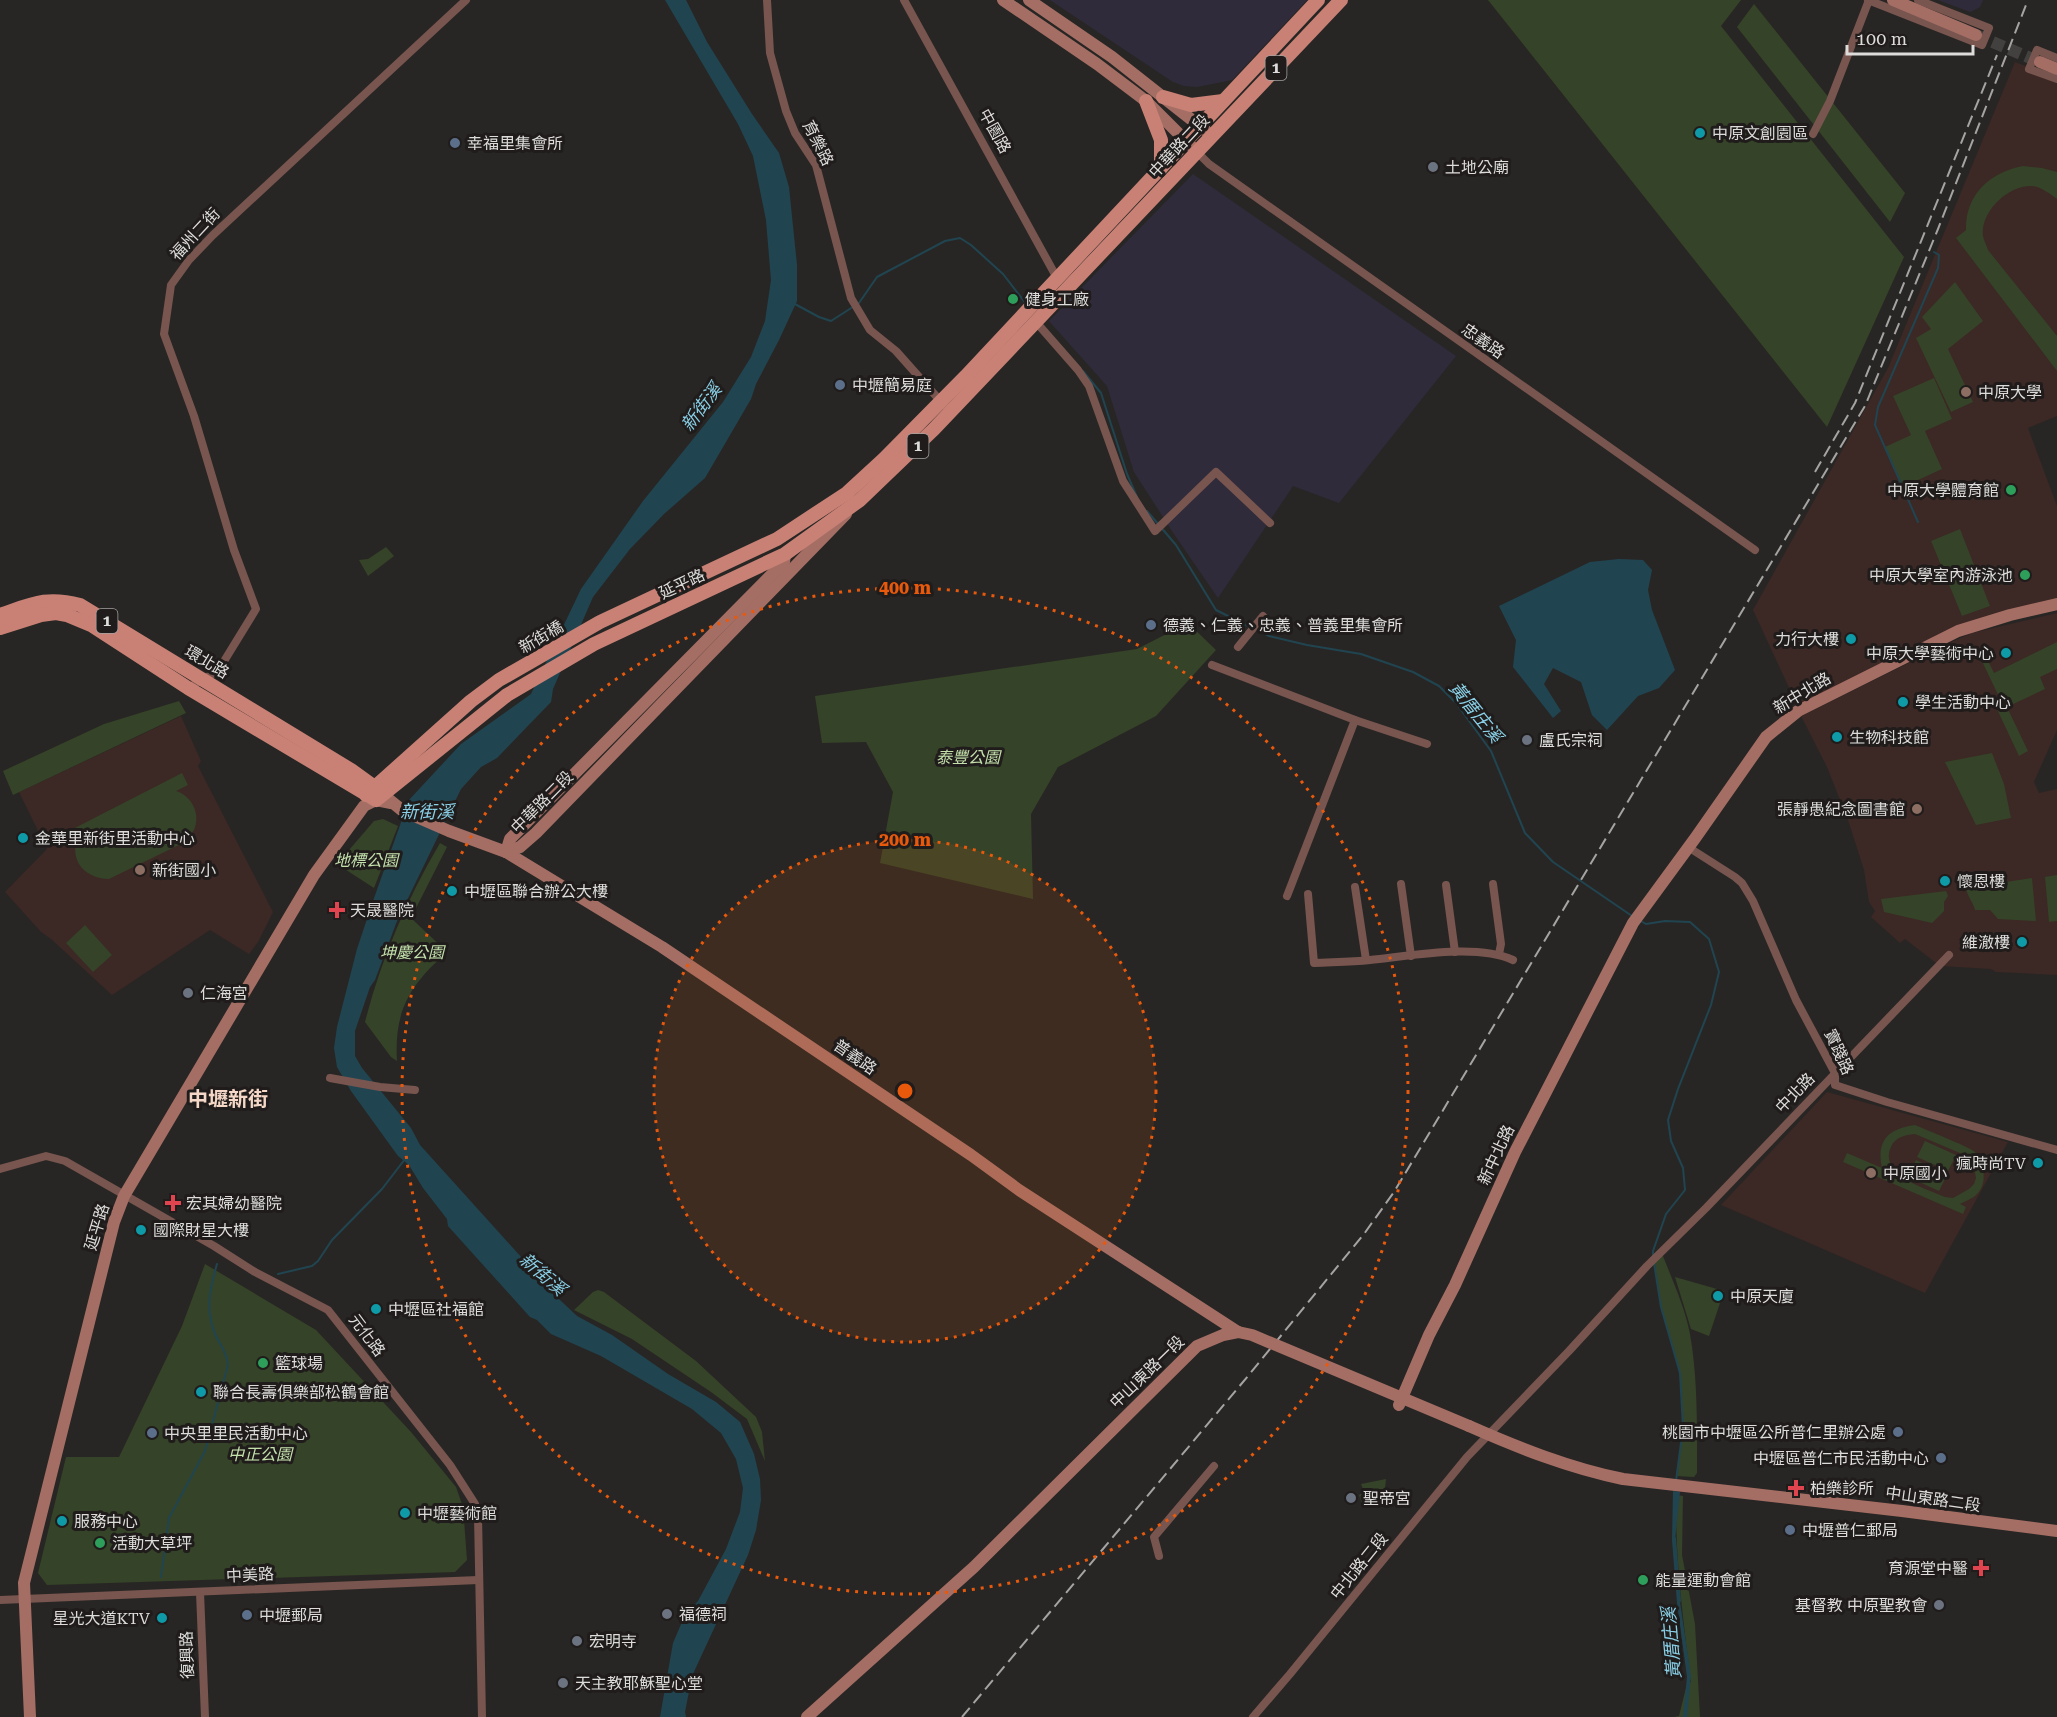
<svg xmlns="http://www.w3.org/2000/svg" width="2057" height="1717" font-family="'Roboto Serif','Noto Sans TC',serif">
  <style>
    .industrial { fill: #302b3b }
    .education { fill: #3c2824 }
    .green { fill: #354328; fill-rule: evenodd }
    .water { fill: #204551 }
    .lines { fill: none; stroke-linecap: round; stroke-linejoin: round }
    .stream { stroke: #204551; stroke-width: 2 }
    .secondary-tunnel { stroke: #43413f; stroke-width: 12; stroke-dasharray: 12 6; stroke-linecap: butt }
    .street { stroke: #78554f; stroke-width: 8 }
    .secondary { stroke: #a56e64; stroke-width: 12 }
    .primary { stroke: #c98175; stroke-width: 14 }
    .rail { stroke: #a5a4a2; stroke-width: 2; stroke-dasharray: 12 6; stroke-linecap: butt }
    .secondary-bridge { stroke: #a56e64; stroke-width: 12 }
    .ring { fill: none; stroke: #e8590c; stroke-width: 3; stroke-dasharray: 3 6 }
    .culture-dot { fill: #0f9aa8; stroke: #1f1c1b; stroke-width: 2 }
    .service-dot { fill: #5c6f8a; stroke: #1f1c1b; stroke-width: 2 }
    .worship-dot { fill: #6b7280; stroke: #1f1c1b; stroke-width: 2 }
    .leisure-dot { fill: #2e9e5b; stroke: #1f1c1b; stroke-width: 2 }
    .education-dot { fill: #8d6e63; stroke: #1f1c1b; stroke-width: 2 }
    .health-dot { fill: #e0444e; stroke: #1f1c1b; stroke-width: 2 }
    .labels { text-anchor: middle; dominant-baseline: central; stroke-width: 6; stroke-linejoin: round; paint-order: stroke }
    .shield { fill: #1f1c1b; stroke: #a4a2a1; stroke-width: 1.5 }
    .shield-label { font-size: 15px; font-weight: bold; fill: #dddcda }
    .street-label { font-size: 16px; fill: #dddcda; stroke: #1f1c1b }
    .poi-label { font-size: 16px; fill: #dddcda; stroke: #1f1c1b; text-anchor: start }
    .park-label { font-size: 16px; font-style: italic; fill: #c4e1ac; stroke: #1f1c1b }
    .water-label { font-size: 18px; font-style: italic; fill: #89cfe6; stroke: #1f1c1b }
    .quarter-label { font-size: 20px; font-weight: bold; fill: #f4d7c6; stroke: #1f1c1b }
    .centre { fill: #e8590c; stroke: #1f1c1b; stroke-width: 3 }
    .ring-label { font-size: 18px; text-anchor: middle; font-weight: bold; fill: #e8590c; stroke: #1f1c1b; stroke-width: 6; stroke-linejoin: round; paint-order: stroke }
  </style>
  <rect width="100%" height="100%" fill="#282624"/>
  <!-- industrial -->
  <g class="industrial">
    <polygon points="1050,0 1307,0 1232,80 1197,87 1184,86 1173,82"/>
    <polygon points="1938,0 1983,0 1980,7 1970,12"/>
    <polygon points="1193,174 1456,356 1339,503 1293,486 1218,598 1174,534 1134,472 1107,386 1049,321"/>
  </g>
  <!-- education -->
  <g class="education">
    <polygon points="2015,62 2057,78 2057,416 2028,428 2057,506 2057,601 1975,621 1797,705 1753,610 1888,368"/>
    <polygon points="2057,613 2057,730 2034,782 2039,793 2057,789 2057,975 1996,972 1991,969 1940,966 1905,939 1900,943 1871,917 1875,911 1869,902 1864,870 1848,820 1827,767 1801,716 1947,644 1972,633"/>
    <polygon points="181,716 201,761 198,766 273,912 258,942 249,954 210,930 112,995 51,939 41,932 5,892 47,849 19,792"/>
    <polygon points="1827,1092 2008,1142 1925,1293 1721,1205"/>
  </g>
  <!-- green -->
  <g class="green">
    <polygon points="1488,0 1741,0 1721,26 1904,257 1827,427"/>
    <polygon points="1754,4 1905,193 1890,222 1737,27"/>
    <path d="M2023 166 2042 168 2057 172V199C2049 193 2041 187 2032 186 2008 185 1980 212 1983 236 1984 241 1987 246 1988 250L2057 336V371L1956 238 1966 230C1965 195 1990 172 2023 166Z"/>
    <polygon points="1955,282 1983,321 1948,349 1973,402 1951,412 1916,338 1931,329 1922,317"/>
    <polygon points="1934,378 1952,419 1925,431 1942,469 1903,487 1885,447 1911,435 1893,396"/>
    <polygon points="1960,529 1990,606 1962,616 1931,541"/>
    <polygon points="386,547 394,556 368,576 359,560 368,559"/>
    <polygon points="1188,623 1216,650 1156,716 1058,767 1031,814 1033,899 880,863 893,792 866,742 822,743 815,696 1137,649"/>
    <polygon points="2057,642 2057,669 2040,677 2045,689 2007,707 2028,751 2019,756 1995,705 2001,701 1978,653 1983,651 1994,673"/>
    <polygon points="179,701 186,713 13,795 3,771 104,724"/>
    <polygon points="1992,753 2004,784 2011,818 1976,825 1945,762"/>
    <path d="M182 773 188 785 176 791C192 796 201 814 194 830 191 835 185 840 181 844L109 879C88 879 71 864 76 842L66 846 61 835Z"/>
    <polygon points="383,819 398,826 374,888 337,864 374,821"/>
    <path d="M440 843 447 847 411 918 447 952C410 985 394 1010 397 1061L391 1057 365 1022C381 959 407 899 440 843Z"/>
    <polygon points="2057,875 2057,921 2049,922 2045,877"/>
    <path d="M2032 878 2036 921 1998 919 1990 910H1975C1973 902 1967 896 1966 888Z"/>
    <polygon points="1946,891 1948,896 1944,902 1944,911 1932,923 1884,912 1881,899"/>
    <polygon points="85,925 112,955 93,972 66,943"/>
    <path d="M1915 1125C1926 1130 1968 1146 1975 1152 1985 1163 1988 1185 1976 1195 1972 1199 1965 1201 1960 1204L1966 1207 1963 1214 1843 1162 1847 1153 1882 1168C1876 1140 1888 1129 1915 1125ZM1915 1134 1967 1156 1974 1167 1976 1178 1974 1184 1969 1189 1953 1198 1945 1197C1927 1189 1878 1175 1891 1147 1895 1137 1905 1135 1915 1134Z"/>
    <polygon points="1925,1141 1956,1155 1948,1171 1917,1157"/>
    <polygon points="1916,1160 1947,1175 1939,1191 1908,1177"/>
    <path d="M1661 1251C1671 1277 1685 1307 1690 1334 1698 1380 1697 1427 1697 1473L1694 1477 1676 1476 1683 1428 1680 1373 1661 1307 1654 1258Z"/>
    <polygon points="205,1264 316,1330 411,1432 456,1487 463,1507 467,1560 455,1572 47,1585 38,1573 66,1457 119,1457 182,1326"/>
    <polygon points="1675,1277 1724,1291 1709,1336 1691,1329"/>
    <polygon points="598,1290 604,1292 696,1361 756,1417 762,1432 765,1461 747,1419 711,1392 632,1339 574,1310 593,1292"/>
    <polygon points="1386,1479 1384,1498 1362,1504 1359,1495 1364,1492 1361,1484"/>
    <path d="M1676 1495 1683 1496 1682 1555 1695 1624 1700 1717H1674L1679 1716 1687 1684 1691 1682C1683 1619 1675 1558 1676 1495Z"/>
  </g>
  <!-- water -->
  <g class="water">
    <polygon points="665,0 686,0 707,42 752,114 779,153 789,187 797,265 797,301 779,340 756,384 751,399 705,478 664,514 630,549 593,597 553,689 551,702 497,758 481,767 461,789 397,921 375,980 370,987 355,1031 355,1056 362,1068 411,1128 420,1145 560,1300 577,1316 612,1335 668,1374 716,1402 740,1422 754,1454 760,1479 761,1500 756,1530 748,1555 692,1676 685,1712 686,1717 660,1717 673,1643 685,1615 698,1601 726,1549 740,1512 743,1488 736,1459 721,1433 692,1409 601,1356 551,1334 537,1320 530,1317 448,1226 447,1219 423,1188 409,1165 398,1156 351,1091 337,1067 334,1048 337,1027 357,949 373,901 409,800 461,744 531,694 581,589 643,501 723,402 751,357 765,321 771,280 766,220 753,156 738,124"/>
    <polygon points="1619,559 1643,560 1652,570 1648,590 1652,610 1675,670 1659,688 1638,696 1607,730 1592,715 1581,682 1553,668 1544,684 1561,711 1553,718 1513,667 1516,640 1499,606 1590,562"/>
    <polygon points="1673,1491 1680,1492 1675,1540 1680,1602 1691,1676 1687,1717 1683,1717 1687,1677 1677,1603 1672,1540"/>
  </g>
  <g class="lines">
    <!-- stream -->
    <g class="stream">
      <polyline points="793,303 819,317 831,321 859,303 877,277 945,241 960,238 971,245 1003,274 1027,305"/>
      <polyline points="1083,371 1101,393 1127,474 1137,497"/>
      <polyline points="1147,511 1176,545 1216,610 1250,627"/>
      <polyline points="1918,522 1875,425 1878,407 1938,268 1939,255 1934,252"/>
      <polyline points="1256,629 1269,636 1307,645 1361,654 1413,672 1439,686 1456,703 1491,751 1525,833 1553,862 1632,916"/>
      <polyline points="1639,920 1646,924 1665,921 1690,922 1709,939 1719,972 1711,1005 1678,1089 1668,1120 1671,1141 1683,1168 1685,1190 1666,1214 1653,1251 1653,1257"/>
      <polyline points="1654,1263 1661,1307 1680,1373 1683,1428 1676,1481"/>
      <polyline points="278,1274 312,1266 318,1261 332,1240 382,1189 405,1159"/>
      <polyline points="1675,1538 1680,1601"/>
      <path d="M161 1577 169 1518 205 1451 228 1365C227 1352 220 1345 215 1334 205 1310 210 1288 217 1264"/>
    </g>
    <!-- secondary-tunnel -->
    <polyline class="secondary-tunnel" points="1976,35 2040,62"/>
    <!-- street -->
    <g class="street">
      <polyline points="767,0 770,53 786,111 795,133 816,165 851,298 870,330 896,351 944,405"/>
      <polyline points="904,0 1057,278"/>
      <polyline points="1868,0 1982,45 1989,28 1918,0"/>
      <polyline points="2057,58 2037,50 2029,69 2057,79"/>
      <polyline points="1813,134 1830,101 1869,0"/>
      <polyline points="1197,152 1209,164 1755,550"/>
      <polyline points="1036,322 1078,370 1089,386 1123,481 1155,531 1216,472 1270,523"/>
      <polyline points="1238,647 1263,616"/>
      <polyline points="1212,665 1355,720 1427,744"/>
      <polyline points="188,688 218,671 256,609 234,550 194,416 164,334 171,285 189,260 213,235 466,0"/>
      <polyline points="1688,847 1735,877 1742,883 1753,901 1796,1000 1835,1073 1835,1085 1887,1102 2057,1150"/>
      <polyline points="1401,884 1411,956"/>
      <polyline points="1493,884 1501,944 1499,954"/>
      <polyline points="1446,885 1455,952"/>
      <polyline points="1355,887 1366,960"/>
      <path d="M1308 894 1314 963C1333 962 1351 962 1370 960 1410 956 1476 943 1513 960"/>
      <polyline points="1287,896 1355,720"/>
      <polyline points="330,1078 380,1087 415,1090"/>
      <polyline points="0,1169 46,1156 65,1161 214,1246 255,1272 328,1310 450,1465 475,1504 478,1516 482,1717"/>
      <polyline points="1159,1556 1154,1537 1214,1466"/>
      <polyline points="200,1592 205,1717"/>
      <polyline points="0,1600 478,1580"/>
      <polyline points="1253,1717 1290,1674 1467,1457 1569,1351 1647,1266 1706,1208 1949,955"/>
    </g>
    <!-- secondary -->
    <g class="secondary">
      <polyline points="1003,0 1097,64 1146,101 1197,152"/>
      <polyline points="1029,0 1112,57 1206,131"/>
      <polyline points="1893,0 1976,35"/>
      <polyline points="2040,62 2057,69"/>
      <polyline points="387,798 403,811 449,831 506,852 662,947 971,1155 1019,1190 1238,1332"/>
      <polyline points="506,852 520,847 536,833 846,514"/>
      <polyline points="506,852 510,839 784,562 785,554"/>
      <polyline points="1399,1405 1429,1335 1455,1285 1515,1152 1633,923 1696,837 1766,737 1798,711 1958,631 2010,615 2057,604"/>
      <path d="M1469 1426C1519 1448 1569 1468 1623 1479L1902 1511 2057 1531"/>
      <polyline points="30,1717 24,1583 114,1222 124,1196 314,875 364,806 376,800 391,803"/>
      <polyline points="807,1717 974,1567 1197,1346 1223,1335 1238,1332"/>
    </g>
    <!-- primary -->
    <g class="primary">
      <polyline points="1163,97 1191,105 1223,101"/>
      <polyline points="1146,101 1161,140 1161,168"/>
      <path d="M0 615C32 604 46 596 80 605L351 770 380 791"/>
      <polyline points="0,628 41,615 56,613 67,615 91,625 188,688 376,800 507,695 594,644 785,554 860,500 934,429 1341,0"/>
      <polyline points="366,795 471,701 499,680 600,622 777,539 847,493 884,459 966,376 1318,0"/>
    </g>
    <!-- rail -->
    <g class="rail">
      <polyline points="1815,472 1855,403 1997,55"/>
      <polyline points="962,1717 1248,1376 1364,1234 1394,1192 1865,406 1938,229 2028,0"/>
    </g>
    <!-- secondary-bridge -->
    <polyline class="secondary-bridge" points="1238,1332 1252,1335 1469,1426"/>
  </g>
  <!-- distance rings -->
  <circle cx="905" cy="1091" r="251" fill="#e8590c" fill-opacity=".12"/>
  <g class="ring">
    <circle cx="905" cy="1091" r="251"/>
    <circle cx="905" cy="1091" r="503"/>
  </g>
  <!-- markers -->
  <g class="culture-dot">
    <circle cx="1700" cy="133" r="6"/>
    <circle cx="1851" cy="639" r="6"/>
    <circle cx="2006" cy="653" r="6"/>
    <circle cx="1903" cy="702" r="6"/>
    <circle cx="1837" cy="737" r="6"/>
    <circle cx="23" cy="838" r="6"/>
    <circle cx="1945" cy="881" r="6"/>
    <circle cx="452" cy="891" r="6"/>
    <circle cx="2022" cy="942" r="6"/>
    <circle cx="2038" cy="1163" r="6"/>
    <circle cx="141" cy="1230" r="6"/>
    <circle cx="1718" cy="1296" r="6"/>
    <circle cx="376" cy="1309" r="6"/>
    <circle cx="201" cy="1392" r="6"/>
    <circle cx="405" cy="1513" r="6"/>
    <circle cx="62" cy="1521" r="6"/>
    <circle cx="162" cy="1618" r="6"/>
  </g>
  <g class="service-dot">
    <circle cx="455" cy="143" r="6"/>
    <circle cx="840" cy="385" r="6"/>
    <circle cx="1151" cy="625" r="6"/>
    <circle cx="1898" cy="1432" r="6"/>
    <circle cx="152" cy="1433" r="6"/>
    <circle cx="1941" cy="1458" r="6"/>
    <circle cx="1790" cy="1530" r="6"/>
    <circle cx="247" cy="1615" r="6"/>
  </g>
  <g class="worship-dot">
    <circle cx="1433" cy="167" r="6"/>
    <circle cx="1527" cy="740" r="6"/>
    <circle cx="188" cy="993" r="6"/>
    <circle cx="1351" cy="1498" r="6"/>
    <circle cx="1939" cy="1605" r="6"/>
    <circle cx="667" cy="1614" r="6"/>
    <circle cx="577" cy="1641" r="6"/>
    <circle cx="563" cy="1683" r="6"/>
  </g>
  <g class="leisure-dot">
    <circle cx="1013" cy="299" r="6"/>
    <circle cx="2011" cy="490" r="6"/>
    <circle cx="2025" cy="575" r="6"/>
    <circle cx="263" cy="1363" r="6"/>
    <circle cx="100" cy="1543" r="6"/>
    <circle cx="1643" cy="1580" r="6"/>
  </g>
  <g class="education-dot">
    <circle cx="1966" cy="392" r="6"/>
    <circle cx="1917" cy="809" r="6"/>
    <circle cx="140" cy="870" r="6"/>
    <circle cx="1871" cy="1173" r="6"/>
  </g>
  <g class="health-dot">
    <path d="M334 901h6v6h6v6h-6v6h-6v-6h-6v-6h6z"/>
    <path d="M170 1194h6v6h6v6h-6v6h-6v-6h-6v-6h6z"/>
    <path d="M1793 1479h6v6h6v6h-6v6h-6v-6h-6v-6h6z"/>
    <path d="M1978 1559h6v6h6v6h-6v6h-6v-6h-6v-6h6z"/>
  </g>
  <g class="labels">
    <!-- shield labels -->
    <g class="shield">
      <rect x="1265.5" y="56" width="21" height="24" rx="4.5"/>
      <rect x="907.5" y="434" width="21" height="24" rx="4.5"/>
      <rect x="96.5" y="609" width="21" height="24" rx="4.5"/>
    </g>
    <g class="shield-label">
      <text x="1276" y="68">1</text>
      <text x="918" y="446">1</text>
      <text x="107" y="621">1</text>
    </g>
    <!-- street labels -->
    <g class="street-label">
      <text transform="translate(995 131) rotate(61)">中園路</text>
      <text transform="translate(818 143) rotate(63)">育樂路</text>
      <text transform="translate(1179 146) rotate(-47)">中華路二段</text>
      <text transform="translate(195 234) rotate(-47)">福州二街</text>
      <text transform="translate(1483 341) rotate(35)">忠義路</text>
      <text transform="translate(682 584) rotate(-25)">延平路</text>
      <text transform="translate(541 637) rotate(-30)">新街橋</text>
      <text transform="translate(207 662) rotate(31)">環北路</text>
      <text transform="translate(1802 693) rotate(-31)">新中北路</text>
      <text transform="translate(542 802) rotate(-45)">中華路二段</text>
      <text transform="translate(1839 1052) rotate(66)">實踐路</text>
      <text transform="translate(855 1057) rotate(35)">普義路</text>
      <text transform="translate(1795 1093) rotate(-46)">中北路</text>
      <text transform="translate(1496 1155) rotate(-65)">新中北路</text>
      <text transform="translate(97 1227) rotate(-73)">延平路</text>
      <text transform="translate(367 1335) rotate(53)">元化路</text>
      <text transform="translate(1147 1372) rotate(-44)">中山東路一段</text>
      <text transform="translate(1933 1499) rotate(8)">中山東路二段</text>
      <text transform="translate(1359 1566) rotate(-51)">中北路二段</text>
      <text transform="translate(250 1575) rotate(-3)">中美路</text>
      <text transform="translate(187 1655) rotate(-92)">復興路</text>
    </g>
    <!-- poi labels -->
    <g class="poi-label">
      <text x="1712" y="133">中原文創園區</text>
      <text x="467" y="143">幸福里集會所</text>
      <text x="1445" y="167">土地公廟</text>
      <text x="1025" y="299">健身工廠</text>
      <text x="852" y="385">中壢簡易庭</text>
      <text x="1978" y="392">中原大學</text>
      <text x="1999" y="490" text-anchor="end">中原大學體育館</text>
      <text x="2013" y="575" text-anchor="end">中原大學室內游泳池</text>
      <text x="1163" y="625">德義、仁義、忠義、普義里集會所</text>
      <text x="1839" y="639" text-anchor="end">力行大樓</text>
      <text x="1994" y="653" text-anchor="end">中原大學藝術中心</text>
      <text x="1915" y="702">學生活動中心</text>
      <text x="1849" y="737">生物科技館</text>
      <text x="1539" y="740">盧氏宗祠</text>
      <text x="1905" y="809" text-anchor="end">張靜愚紀念圖書館</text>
      <text x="35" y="838">金華里新街里活動中心</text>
      <text x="152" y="870">新街國小</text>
      <text x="1957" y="881">懷恩樓</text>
      <text x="464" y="891">中壢區聯合辦公大樓</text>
      <text x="350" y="910">天晟醫院</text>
      <text x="2010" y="942" text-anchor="end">維澈樓</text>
      <text x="200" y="993">仁海宮</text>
      <text x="2026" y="1163" text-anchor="end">瘋時尚TV</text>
      <text x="1883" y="1173">中原國小</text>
      <text x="186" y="1203">宏其婦幼醫院</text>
      <text x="153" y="1230">國際財星大樓</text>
      <text x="1730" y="1296">中原天廈</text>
      <text x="388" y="1309">中壢區社福館</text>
      <text x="275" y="1363">籃球場</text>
      <text x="213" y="1392">聯合長壽俱樂部松鶴會館</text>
      <text x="1886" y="1432" text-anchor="end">桃園市中壢區公所普仁里辦公處</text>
      <text x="164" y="1433">中央里里民活動中心</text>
      <text x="1929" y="1458" text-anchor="end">中壢區普仁市民活動中心</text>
      <text x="1810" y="1488">柏樂診所</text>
      <text x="1363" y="1498">聖帝宮</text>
      <text x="417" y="1513">中壢藝術館</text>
      <text x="74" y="1521">服務中心</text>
      <text x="1802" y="1530">中壢普仁郵局</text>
      <text x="112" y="1543">活動大草坪</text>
      <text x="1968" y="1568" text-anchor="end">育源堂中醫</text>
      <text x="1655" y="1580">能量運動會館</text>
      <text x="1927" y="1605" text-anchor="end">基督教 中原聖教會</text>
      <text x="679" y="1614">福德祠</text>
      <text x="259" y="1615">中壢郵局</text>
      <text x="150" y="1618" text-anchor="end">星光大道KTV</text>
      <text x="589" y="1641">宏明寺</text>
      <text x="575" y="1683">天主教耶穌聖心堂</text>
    </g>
    <!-- park labels -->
    <g class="park-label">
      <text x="968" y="757">泰豐公園</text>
      <text x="366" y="860">地標公園</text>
      <text x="412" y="952">坤慶公園</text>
      <text x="260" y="1454">中正公園</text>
    </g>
    <!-- water labels -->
    <g class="water-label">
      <text transform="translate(701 407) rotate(-53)">新街溪</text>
      <text transform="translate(1476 712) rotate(51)">黃厝庄溪</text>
      <text x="427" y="811">新街溪</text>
      <text transform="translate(543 1274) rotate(41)">新街溪</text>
      <text transform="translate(1671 1643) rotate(-95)">黃厝庄溪</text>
    </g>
    <!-- quarter labels -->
    <g class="quarter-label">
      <text x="228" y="1099">中壢新街</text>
    </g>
  </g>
  <circle cx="905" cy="1091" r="9" class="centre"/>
  <g class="ring-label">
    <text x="905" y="594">400 m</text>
    <text x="905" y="846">200 m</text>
  </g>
  <!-- scale -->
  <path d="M1847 45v9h126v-9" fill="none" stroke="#dddcda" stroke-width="3"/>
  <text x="1856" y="45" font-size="18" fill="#dddcda" stroke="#1f1c1b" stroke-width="4.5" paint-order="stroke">100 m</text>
</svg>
